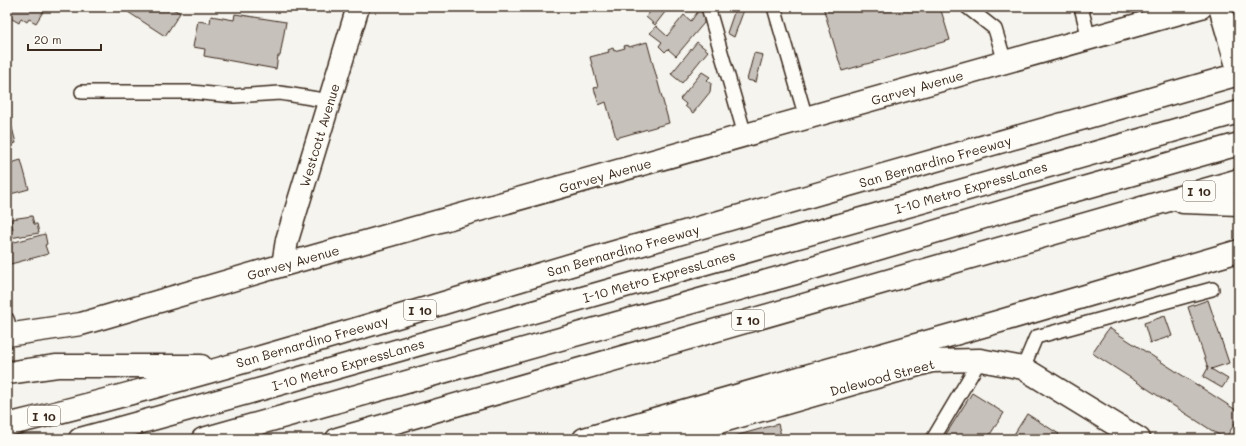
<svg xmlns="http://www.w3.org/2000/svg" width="1246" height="446" font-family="Mali,sans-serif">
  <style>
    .building { fill: #c7c1bb; stroke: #3b2a1e }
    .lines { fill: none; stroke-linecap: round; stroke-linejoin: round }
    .lane-casing { stroke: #3b2a1e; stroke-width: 16 }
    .street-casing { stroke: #3b2a1e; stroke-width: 25 }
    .secondary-casing { stroke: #3b2a1e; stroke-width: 25 }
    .highway-casing { stroke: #3b2a1e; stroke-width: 25 }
    .lane { stroke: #fdfcf7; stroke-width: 13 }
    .street { stroke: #fdfcf7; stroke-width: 22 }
    .secondary { stroke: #fdfcf7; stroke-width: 22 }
    .highway { stroke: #fdfcf7; stroke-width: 22 }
    .labels { text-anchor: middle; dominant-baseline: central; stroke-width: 4; stroke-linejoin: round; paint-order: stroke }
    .shield { fill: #fdfcf7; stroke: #75695f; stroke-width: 1 }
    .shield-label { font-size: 12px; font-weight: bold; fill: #3b2a1e }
    .street-label { font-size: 13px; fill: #3b2a1e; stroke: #fdfcf7 }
  </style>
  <rect width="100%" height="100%" fill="#f5f4ee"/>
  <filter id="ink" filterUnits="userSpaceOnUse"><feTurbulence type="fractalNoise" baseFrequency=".025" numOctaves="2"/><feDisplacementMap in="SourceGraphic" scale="8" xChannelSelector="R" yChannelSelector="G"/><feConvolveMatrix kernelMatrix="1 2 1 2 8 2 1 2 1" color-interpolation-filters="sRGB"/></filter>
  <g filter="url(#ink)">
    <!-- building -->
    <g class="building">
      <polygon points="9,7 46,7 36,23 29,19 27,22 21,18 19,23 7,16 7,10"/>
      <polygon points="132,7 170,7 180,13 165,36 128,12"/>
      <polygon points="654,7 669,7 655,25 646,17"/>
      <polygon points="736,7 745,7 734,37 727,33"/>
      <polygon points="823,7 940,7 950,40 842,71"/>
      <polygon points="699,10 704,14 704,23 676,56 668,49 665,52 659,46 662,42 650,33 656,26 667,36 684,15 691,21"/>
      <polygon points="235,14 286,22 280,56 278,56 276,69 204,56 205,49 193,47 198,21 210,23 211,16 234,20"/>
      <polygon points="647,42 669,123 616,138 606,102 599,105 594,88 598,87 590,57 609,52 608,50 613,48 614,51 625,48 624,46 628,45 629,47"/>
      <polygon points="697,42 708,51 682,83 671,74"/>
      <polygon points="754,53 763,55 756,82 747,80"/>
      <polygon points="702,72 710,77 707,80 711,83 710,92 693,113 685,106 686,104 680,99"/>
      <polygon points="7,105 12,121 7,123"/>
      <polygon points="11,124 16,143 7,146 7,125"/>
      <polygon points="21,160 29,189 7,195 7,164"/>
      <polygon points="32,216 34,224 37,224 39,233 10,238 8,229 13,229 11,219"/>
      <polygon points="45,234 47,244 45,245 48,254 7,265 7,244"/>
      <polygon points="1208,300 1229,363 1211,369 1228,379 1222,388 1203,377 1208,368 1188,307"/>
      <polygon points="1165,316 1172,336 1150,343 1144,323"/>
      <polygon points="1109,328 1239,412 1239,417 1225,439 1092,353"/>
      <polygon points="972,393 1004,413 987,439 943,439"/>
      <polygon points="1027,414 1059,434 1056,439 1011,439"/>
      <polygon points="778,424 782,439 736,439 735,436"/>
    </g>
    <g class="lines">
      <defs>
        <g id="lane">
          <polyline points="708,7 745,135"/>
          <polyline points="774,7 806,118"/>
          <polyline points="967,7 995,29 1005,62"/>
          <polyline points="1081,7 1089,39"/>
          <polyline points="82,92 191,92 234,96 280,93 330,101"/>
          <polyline points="7,319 12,334"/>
          <polyline points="1023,368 1036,337 1212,289"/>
          <polyline points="933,439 980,360"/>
        </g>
        <g id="street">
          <polyline points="283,265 287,240 358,7"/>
          <polyline points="7,335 81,324 283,265 1201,7"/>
          <polyline points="660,439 932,361 980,360 1023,368 1139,439"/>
        </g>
        <polyline id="secondary" points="1220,7 1239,73"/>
        <g id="highway">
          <polyline points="1183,202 1239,204"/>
          <polyline points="7,373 57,366 201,366"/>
          <path d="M7 425C209 376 408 313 608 254 818 193 1029 134 1239 74"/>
          <polyline points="80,439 265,388 1239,112"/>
          <polyline points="203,439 796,273 1062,194 1239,144"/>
          <polyline points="337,439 1239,180"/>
          <polyline points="584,439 997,322 1239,251"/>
        </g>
      </defs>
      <!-- lane casing -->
      <use href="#lane" class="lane-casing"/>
      <!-- street casing -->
      <use href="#street" class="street-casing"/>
      <!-- secondary casing -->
      <use href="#secondary" class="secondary-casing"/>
      <!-- highway casing -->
      <use href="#highway" class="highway-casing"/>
      <!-- lane -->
      <use href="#lane" class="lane"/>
      <!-- street -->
      <use href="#street" class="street"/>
      <!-- secondary -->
      <use href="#secondary" class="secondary"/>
      <!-- highway -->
      <use href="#highway" class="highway"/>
    </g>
  </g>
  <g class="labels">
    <!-- shield labels -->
    <g class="shield">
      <rect x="1183" y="181" width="32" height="20" rx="3"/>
      <rect x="404" y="300" width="32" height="20" rx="3"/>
      <rect x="732" y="310" width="32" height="20" rx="3"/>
      <rect x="28" y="406" width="32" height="20" rx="3"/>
    </g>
    <g class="shield-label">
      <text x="1199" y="191">I 10</text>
      <text x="420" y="310">I 10</text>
      <text x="748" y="320">I 10</text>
      <text x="44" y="416">I 10</text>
    </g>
    <!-- street labels -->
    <g class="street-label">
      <text transform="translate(917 87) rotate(-16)">Garvey Avenue</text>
      <text transform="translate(319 135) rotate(-73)">Westcott Avenue</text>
      <text transform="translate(935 161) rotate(-16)">San Bernardino Freeway</text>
      <text transform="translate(605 175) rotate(-16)">Garvey Avenue</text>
      <text transform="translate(971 187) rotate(-16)">I-10 Metro ExpressLanes</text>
      <text transform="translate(623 250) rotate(-16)">San Bernardino Freeway</text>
      <text transform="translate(293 262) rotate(-16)">Garvey Avenue</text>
      <text transform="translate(659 276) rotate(-16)">I-10 Metro ExpressLanes</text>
      <text transform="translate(312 341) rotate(-16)">San Bernardino Freeway</text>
      <text transform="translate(348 364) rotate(-16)">I-10 Metro ExpressLanes</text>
      <text transform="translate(882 377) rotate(-15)">Dalewood Street</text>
    </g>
  </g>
  <!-- margin -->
  <rect width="1246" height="446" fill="none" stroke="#fdfcf7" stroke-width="24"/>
  <rect x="12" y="12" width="1222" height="422" fill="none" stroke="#3b2a1e" stroke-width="1.5" filter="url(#ink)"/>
  <!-- scale -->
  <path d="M28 44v6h73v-6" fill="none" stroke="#3b2a1e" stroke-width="2"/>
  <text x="34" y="44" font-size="12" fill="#3b2a1e" stroke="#fdfcf7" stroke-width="3" paint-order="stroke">20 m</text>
</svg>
